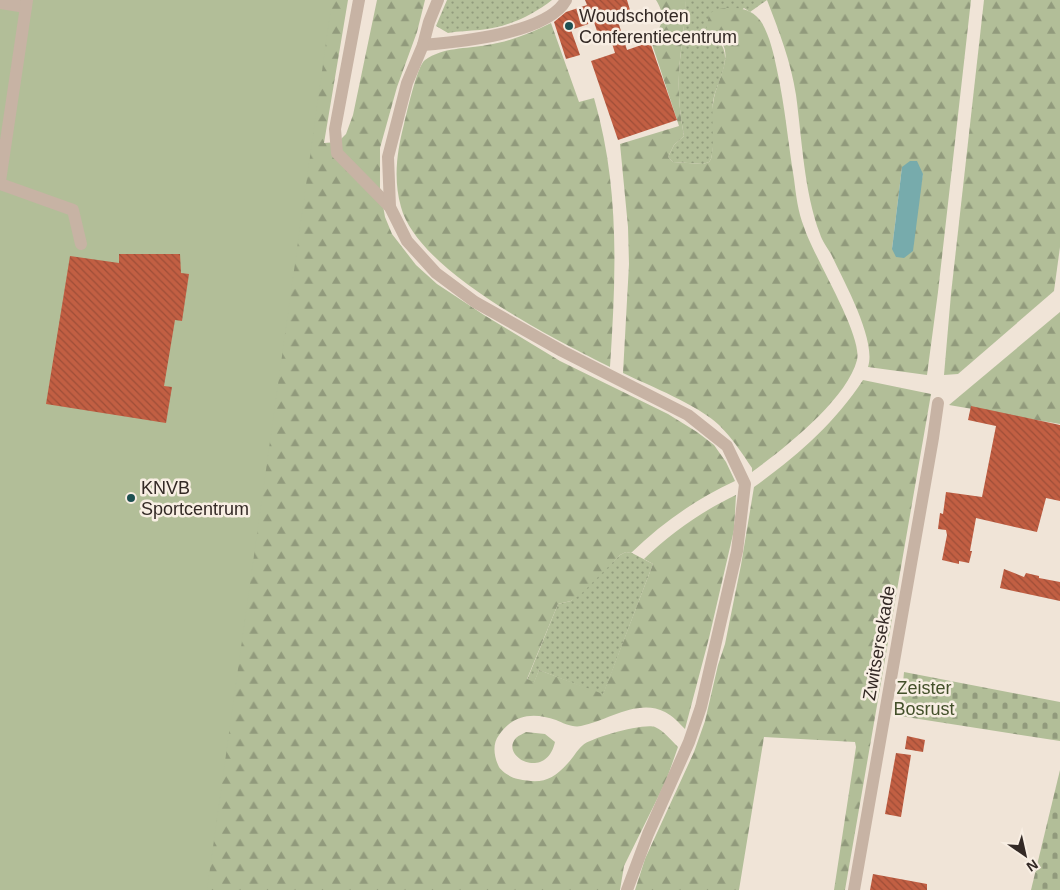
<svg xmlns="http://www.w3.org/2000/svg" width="1060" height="890" font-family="Arial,sans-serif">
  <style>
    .grass { fill: url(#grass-dots) }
    .forest { fill: url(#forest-firs); fill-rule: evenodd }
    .cemetery { fill: url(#cemetery-stones) }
    .pitch { fill: #b2be98 }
    .water { fill: #77abac }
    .building { fill: url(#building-back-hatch) }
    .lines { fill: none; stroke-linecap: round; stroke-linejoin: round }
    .minor { stroke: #c7b3a4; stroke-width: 12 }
    .poi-dot { fill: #1d5052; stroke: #f8eee3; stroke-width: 2 }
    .labels { text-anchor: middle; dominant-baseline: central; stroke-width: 5; stroke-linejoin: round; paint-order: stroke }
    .poi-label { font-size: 18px; fill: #332925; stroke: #f8eee3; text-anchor: start }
    .street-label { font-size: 18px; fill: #332925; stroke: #f8eee3 }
    .park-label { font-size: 18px; fill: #43502a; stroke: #f8eee3 }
  </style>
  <defs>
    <pattern id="grass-dots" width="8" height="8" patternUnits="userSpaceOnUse" patternTransform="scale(1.25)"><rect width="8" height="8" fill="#b2be98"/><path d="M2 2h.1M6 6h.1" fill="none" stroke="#919a7c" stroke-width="1.8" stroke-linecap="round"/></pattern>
    <pattern id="forest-firs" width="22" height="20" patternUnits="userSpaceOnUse" patternTransform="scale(1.25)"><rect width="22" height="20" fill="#b2be98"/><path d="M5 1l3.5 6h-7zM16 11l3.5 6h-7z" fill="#919a7c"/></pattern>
    <pattern id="cemetery-stones" width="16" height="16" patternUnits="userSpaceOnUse" patternTransform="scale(1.25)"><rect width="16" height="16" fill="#b2be98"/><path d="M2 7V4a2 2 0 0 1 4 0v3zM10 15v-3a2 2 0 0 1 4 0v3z" fill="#919a7c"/></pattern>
    <pattern id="building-back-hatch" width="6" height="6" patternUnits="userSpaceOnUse" patternTransform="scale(1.25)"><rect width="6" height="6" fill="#c25f43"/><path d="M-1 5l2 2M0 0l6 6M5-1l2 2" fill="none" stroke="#9e4e38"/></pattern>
  </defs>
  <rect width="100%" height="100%" fill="#f0e4d7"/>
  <!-- grass -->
  <g class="grass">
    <path d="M447 0H552C532 16 505 28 480 30 469 31 459 31 448 33L436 26Z"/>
    <path d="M685 0H767L750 12 744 8 712 34C738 55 718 76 713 101 712 107 714 114 714 120 714 133 714 147 711 159L709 162 703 164 673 162 668 157 674 145 684 136C680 115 678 95 679 74 680 49 686 25 685 0Z"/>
    <polygon points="626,552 632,553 653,564 603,695 539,670 534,683 527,680 558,604 571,601 620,555"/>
  </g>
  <!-- forest -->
  <g class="forest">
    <path d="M85 0H348L324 143 338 142 346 134 353 115 377 0H425L417 32 397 87 380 148V188L385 217 392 234 416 265 437 284 484 315 560 361 668 414 697 432 714 445 726 462 735 481C696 499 662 523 631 553L626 552 620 555 581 594 571 601 558 604 527 679 534 682 539 670 603 694 653 564 644 559C671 533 702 511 736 495L734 530 709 638 685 729C679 723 673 716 665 712 638 698 607 721 581 726 573 728 563 723 556 720 534 712 513 714 499 735 492 744 494 757 499 767 502 772 512 778 518 779 541 784 552 781 568 763 573 758 577 750 583 745 591 738 643 723 655 727 664 731 671 740 678 747L666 781 624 866 620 890H120Z"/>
    <path d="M656 0H685C686 25 680 49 679 74 678 95 680 115 684 136L674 145 668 157 673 162 703 164 709 162 711 159C715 140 711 122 713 104 715 79 744 46 706 32L709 14C717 8 723 8 734 8 745 8 756 13 762 23 770 37 774 55 777 70 785 106 788 143 794 179 796 195 798 212 804 227 813 256 863 335 857 360 847 399 785 448 752 472V468C742 453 732 438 719 425 698 405 650 386 623 373L629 264 628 227 620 144 679 126 651 41C662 25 667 18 656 0Z"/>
    <path d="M767 0H971L938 292 927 375 868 367C877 340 843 280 831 254 827 247 822 241 820 234 804 192 802 139 796 95 791 62 779 31 767 0ZM902 167 923 174 921 184 892 249Z"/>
    <polygon points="984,0 1060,0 1060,247 1054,291 958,374 944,375 951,294"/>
    <path d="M551 23 579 102 594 98C620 187 616 276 610 367 552 338 418 271 401 207 393 179 397 151 404 124 407 112 417 66 425 60 443 47 466 49 487 45 509 42 531 33 551 23Z"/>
    <polygon points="1060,312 1060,424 949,405"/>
    <path d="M863 380 931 394 845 890H834L856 747 855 742 764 737 739 890H635L645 859 694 752 705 721 718 665 725 644 741 565 754 487C796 457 835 423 863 380Z"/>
    <path d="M526 732 545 734 555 742C546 782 499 756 516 738 519 735 523 734 526 732Z"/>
  </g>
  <!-- cemetery -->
  <g class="cemetery">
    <polygon points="904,672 1060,702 1060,741 900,716"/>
    <polygon points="1060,770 1060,890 1031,890"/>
  </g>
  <!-- pitch -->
  <polygon class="pitch" points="0,0 332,0 207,890 0,890"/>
  <!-- water -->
  <polygon class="water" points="910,161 917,161 923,174 913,251 904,258 896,257 892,249 902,167"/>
  <!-- building -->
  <g class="building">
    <polygon points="585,0 627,0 630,10 616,15 627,50 650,42 677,120 618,140 591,61 615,53 609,34 597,31 594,22 571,30 580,55 566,59 554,22 566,12 587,5"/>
    <polygon points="119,254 180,254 181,273 189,274 182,321 175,320 164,386 172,387 166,423 46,404 70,256 119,263"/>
    <polygon points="971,406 1060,425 1060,501 1046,498 1037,532 976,518 970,551 972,551 969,563 959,561 959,564 942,560 947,535 946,530 938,529 940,513 943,514 946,492 982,497 996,426 968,420"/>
    <polygon points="1004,569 1024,577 1026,573 1039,576 1039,578 1060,582 1060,601 1000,588"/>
    <polygon points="907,736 925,740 923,752 905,749"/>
    <polygon points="896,753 911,755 901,817 885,814"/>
    <polygon points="873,874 927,884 927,890 870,890"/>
  </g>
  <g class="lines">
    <!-- minor -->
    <g class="minor">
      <polyline points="359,0 335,129 337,153 390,207"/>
      <path d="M438 0 429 22 423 45C458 42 547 34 566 0"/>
      <polyline points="0,3 26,7"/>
      <polyline points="423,45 407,83 388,157 390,207 407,241 436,273 475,302 562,351 688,415 727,446 745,484 737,551 701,707 689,742 648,834 627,890"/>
      <polyline points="0,181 27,0"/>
      <polyline points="0,184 73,210 81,244"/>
      <polyline points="854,890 933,438 938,403"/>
    </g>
  </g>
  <!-- markers -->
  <g class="poi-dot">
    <circle cx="569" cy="26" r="5"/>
    <circle cx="131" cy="498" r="5"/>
  </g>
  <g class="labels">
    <!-- poi labels -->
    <g class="poi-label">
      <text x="579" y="16">Woudschoten<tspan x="579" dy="21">Conferentiecentrum</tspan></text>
      <text x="141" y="488">KNVB<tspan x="141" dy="21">Sportcentrum</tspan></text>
    </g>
    <!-- street labels -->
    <g class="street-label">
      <text transform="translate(879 643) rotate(-80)">Zwitsersekade</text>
    </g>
    <!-- park labels -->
    <g class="park-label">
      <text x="924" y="688">Zeister<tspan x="924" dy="21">Bosrust</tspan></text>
    </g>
  </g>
  <!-- north arrow -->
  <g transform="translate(1025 855) rotate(146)" stroke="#f8eee3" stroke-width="4" paint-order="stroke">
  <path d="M0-4L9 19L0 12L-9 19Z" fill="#332925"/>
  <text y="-8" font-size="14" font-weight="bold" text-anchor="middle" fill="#332925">N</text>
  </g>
</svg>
